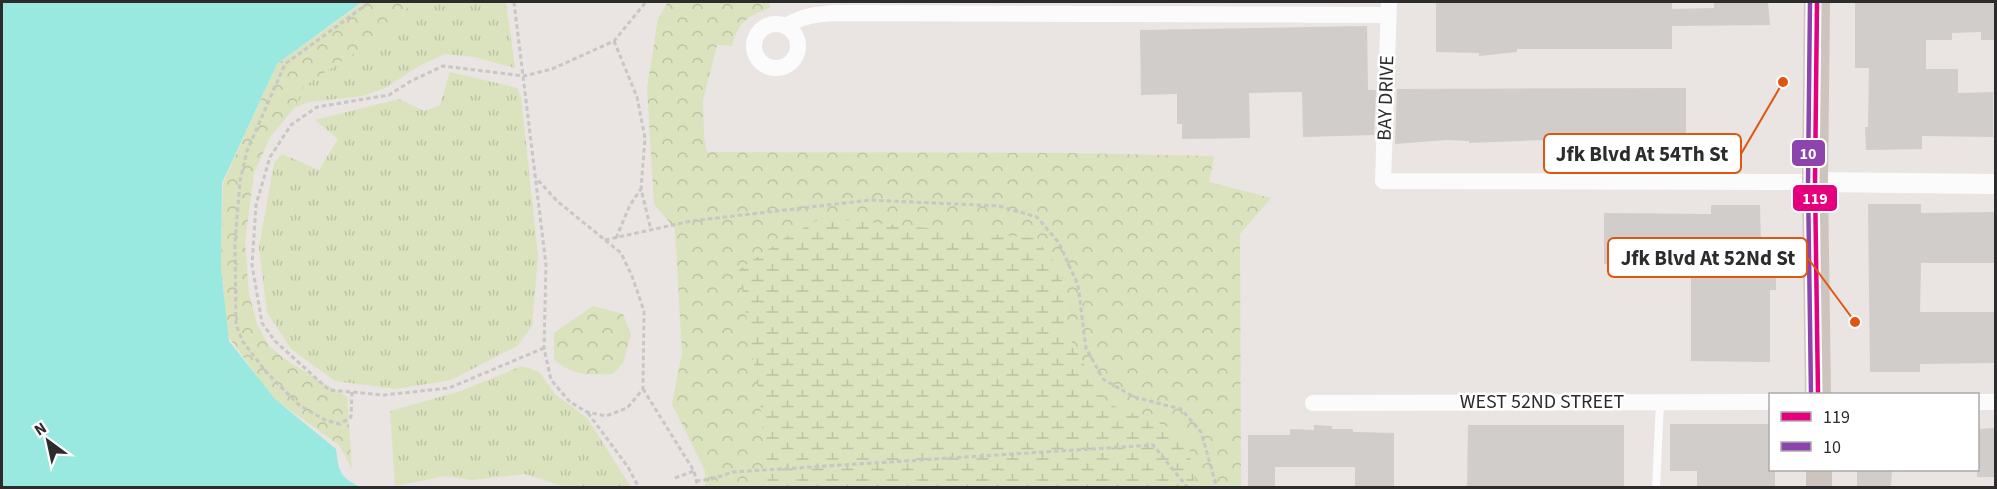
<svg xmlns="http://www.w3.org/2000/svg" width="1997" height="489" font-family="'Source Sans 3',sans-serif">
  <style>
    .grass { fill: url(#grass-tufts) }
    .forest { fill: url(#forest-crowns) }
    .wetland { fill: url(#wetland-marsh) }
    .water { fill: #99e9e1 }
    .building { fill: #d1cdcb }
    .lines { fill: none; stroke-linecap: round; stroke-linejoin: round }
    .path { stroke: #c7c7c6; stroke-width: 3; stroke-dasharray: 4.5 3; stroke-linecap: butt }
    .service { stroke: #fcfbfb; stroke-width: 8 }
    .minor { stroke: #fcfbfb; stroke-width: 16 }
    .tertiary { stroke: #fcfbfb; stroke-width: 20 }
    .primary { stroke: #cdc4be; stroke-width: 26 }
    .bus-1-casing { stroke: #fff; stroke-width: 9 }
    .bus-2-casing { stroke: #fff; stroke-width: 9 }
    .bus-1 { stroke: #e5007d; stroke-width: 4.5 }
    .bus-2 { stroke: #8e44ad; stroke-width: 4.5 }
    .labels { text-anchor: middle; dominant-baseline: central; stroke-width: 5; stroke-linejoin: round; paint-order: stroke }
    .street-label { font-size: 20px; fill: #2c2c2c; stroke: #fff }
    .leader { fill: none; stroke: #df570e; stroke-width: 2 }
    .callout-dot { fill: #df570e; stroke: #fff; stroke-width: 2 }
    .callout { fill: #fff; stroke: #df570e; stroke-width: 2 }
    .callout-label { font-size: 21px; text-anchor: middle; font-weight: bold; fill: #2c2c2c }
    .line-badge { stroke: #fff; stroke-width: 2 }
    .badge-label { font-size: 16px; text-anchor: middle; font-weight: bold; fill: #fff }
  </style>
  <defs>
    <pattern id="grass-tufts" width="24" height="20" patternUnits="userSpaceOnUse" patternTransform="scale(1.5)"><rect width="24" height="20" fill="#dae3bd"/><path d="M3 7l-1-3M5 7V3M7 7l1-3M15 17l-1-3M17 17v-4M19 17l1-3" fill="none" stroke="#bbc3a3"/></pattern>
    <pattern id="forest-crowns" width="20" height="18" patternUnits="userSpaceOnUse" patternTransform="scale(1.5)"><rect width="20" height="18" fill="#dae3bd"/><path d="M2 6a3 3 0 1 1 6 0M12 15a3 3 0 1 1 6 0" fill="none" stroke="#bbc3a3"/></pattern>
    <pattern id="wetland-marsh" width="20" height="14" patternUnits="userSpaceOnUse" patternTransform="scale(1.5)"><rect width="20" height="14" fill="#dae3bd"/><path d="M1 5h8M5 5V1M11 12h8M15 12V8" fill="none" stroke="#bbc3a3"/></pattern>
  </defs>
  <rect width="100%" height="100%" fill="#eae4e2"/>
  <!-- grass -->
  <g class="grass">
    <polygon points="412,2 506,2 515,68 475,57 445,54 419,66 385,88 362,96 309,102 295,107 304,86 390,30"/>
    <polygon points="450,72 517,88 521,97 538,256 532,326 517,346 451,380 396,389 335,381 291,349 267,312 259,248 274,163 282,154 319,170 338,139 315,120 399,99 424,111 440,105"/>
    <polygon points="522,366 539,372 555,394 587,418 631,487 566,487 525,474 471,480 445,476 395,486 390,411 461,391"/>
  </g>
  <!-- forest -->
  <g class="forest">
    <polygon points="364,2 412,2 390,30 304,86 295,107 270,137 254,173 245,242 249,294 257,324 269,346 286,360 347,397 352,469 339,445 273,398 228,336 221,269 223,183 277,64"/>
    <path d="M668 2H769L770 8C747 16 739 21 732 46L717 45 703 100 704 137 707 152 1068 153 1214 156 1209 182 1271 198 1240 234 1241 487H1196L1186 434 1106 404 1067 334 1061 270 822 218 786 237 740 270 760 401 768 487H705V471L672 404 682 353 675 229 654 204 647 88 658 19Z"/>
    <path d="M593 306 623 314 631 334 623 363 613 374C590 375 571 376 554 359V333Z"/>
  </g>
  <!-- wetland -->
  <polygon class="wetland" points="822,218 1035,238 1061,270 1067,334 1106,403 1186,434 1196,487 768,487 760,401 739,270 786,237"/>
  <!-- water -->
  <path class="water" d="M2 2H362L277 64 222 183 221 269 229 341 275 399 336 449C339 472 339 476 360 487H2Z"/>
  <!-- building -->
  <g class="building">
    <polygon points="1436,2 1672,2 1672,9 1714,8 1714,2 1768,2 1770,25 1672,26 1672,49 1517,49 1517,52 1479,56 1479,53 1436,52"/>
    <polygon points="1855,2 1995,2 1995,40 1981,40 1981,32 1952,33 1952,40 1926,40 1926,69 1958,69 1958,93 1993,92 1993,137 1922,136 1922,149 1866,150 1865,127 1868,127 1869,68 1855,68"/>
    <polygon points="1367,26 1368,90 1376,90 1374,135 1303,137 1302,92 1249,93 1250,138 1182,139 1182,124 1177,124 1177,94 1141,95 1140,30"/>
    <polygon points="1686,88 1686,140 1619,140 1619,142 1597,142 1597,141 1546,144 1546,140 1469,143 1469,141 1446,140 1395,144 1397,89"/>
    <polygon points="1868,204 1921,204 1921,213 1995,212 1995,263 1921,263 1920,312 1995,312 1995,363 1920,364 1920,372 1870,372"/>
    <polygon points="1711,205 1760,205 1761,248 1764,248 1764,269 1776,269 1776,290 1770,290 1770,362 1691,361 1691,273 1627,273 1627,264 1604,264 1604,213 1711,214"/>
    <polygon points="1670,424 1770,424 1770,470 1775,470 1775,488 1697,488 1697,471 1670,471"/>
    <polygon points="1314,425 1332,426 1332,429 1353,429 1353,432 1394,433 1394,488 1355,488 1355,467 1275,467 1275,488 1248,488 1248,435 1290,435 1290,429 1314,430"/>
    <polygon points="1468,425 1624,425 1624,488 1467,488"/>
    <polygon points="1995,428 1995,477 1977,477 1977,429"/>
    <polygon points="1857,470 1892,470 1891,486 1857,486"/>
  </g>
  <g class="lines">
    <!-- path -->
    <g class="path">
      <polyline points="514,2 546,265 544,348 551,380 570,402 587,412 606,416 627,408 643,389 644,311 632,276 621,253 557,201 536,178"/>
      <polyline points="614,41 637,97 645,138 641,189 651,230"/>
      <polyline points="616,238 630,205 641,189"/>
      <polyline points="605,240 691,221 870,200 999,206 1037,217 1059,243 1078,285 1086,348 1103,379 1134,397 1181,409 1201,432 1217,488"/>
      <polyline points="544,348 449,388 384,395 329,390 275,341 262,323 252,265 256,205 270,157 291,125 317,107 389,95 411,81 443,66 524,76 552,69 614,41 646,2"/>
      <polyline points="643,389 694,471 698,488"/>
      <polyline points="352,392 351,417 340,424 325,420 299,405 267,373 243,342 236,325 235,242 240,181 247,151 285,64 370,2"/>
      <polyline points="588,413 628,467 639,488"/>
      <polyline points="675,478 694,471"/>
      <polyline points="696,481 712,479 733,472 1153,445 1188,488"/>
    </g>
    <!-- service -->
    <polyline class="service" points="1656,488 1660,402"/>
    <!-- minor -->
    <g class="minor">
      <polyline points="1389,2 1383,181 1815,182"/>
      <circle cx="776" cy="46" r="22"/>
      <path d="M786 26C804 15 818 14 838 13L1388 15"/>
      <polyline points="1978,402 1996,402"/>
      <polyline points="1313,403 1770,402"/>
    </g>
    <!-- tertiary -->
    <polyline class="tertiary" points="1815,182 1996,184"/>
    <!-- primary -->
    <g class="primary">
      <polyline points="1817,2 1815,182 1818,394"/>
      <polyline points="1819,470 1819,488"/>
    </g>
    <defs>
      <polyline id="bus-1" points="1817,2 1815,182 1818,394"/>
      <polyline id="bus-2" points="1810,2 1808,182 1811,394"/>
    </defs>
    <!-- bus-1 casing -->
    <use href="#bus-1" class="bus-1-casing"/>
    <!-- bus-2 casing -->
    <use href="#bus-2" class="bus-2-casing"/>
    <!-- bus-1 -->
    <use href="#bus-1" class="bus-1"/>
    <!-- bus-2 -->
    <use href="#bus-2" class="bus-2"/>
  </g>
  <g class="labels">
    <!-- street labels -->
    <g class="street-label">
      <text transform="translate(1386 98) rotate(-88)">BAY DRIVE</text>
      <text x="1542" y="402">WEST 52ND STREET</text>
    </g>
  </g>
  <!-- callouts -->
  <path class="leader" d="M1783 82L1741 154M1855 322L1807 257"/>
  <g class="callout-dot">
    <circle cx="1783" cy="82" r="6"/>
    <circle cx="1855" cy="322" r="6"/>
  </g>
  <g class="callout">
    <rect x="1544" y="134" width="197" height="39" rx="6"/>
    <rect x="1608" y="238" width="199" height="39" rx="6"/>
  </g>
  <g class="callout-label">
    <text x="1642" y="161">Jfk Blvd At 54Th St</text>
    <text x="1708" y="265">Jfk Blvd At 52Nd St</text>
  </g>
  <g class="line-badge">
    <rect x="1791" y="139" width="35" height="28" rx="6" fill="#8e44ad"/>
    <rect x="1792" y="184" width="46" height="28" rx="6" fill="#e5007d"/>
  </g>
  <g class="badge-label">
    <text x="1808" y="159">10</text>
    <text x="1815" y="204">119</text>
  </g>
  <!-- border -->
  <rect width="1997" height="489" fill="none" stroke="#2c2c2c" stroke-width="6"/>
  <!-- legend -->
  <rect x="1769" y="393" width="210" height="78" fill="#ffffff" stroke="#ababab" stroke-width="1.5"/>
  <rect x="1781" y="412" width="30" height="9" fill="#e5007d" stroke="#ababab" stroke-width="1.5"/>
  <text x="1823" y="423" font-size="18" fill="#2c2c2c">119</text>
  <rect x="1781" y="442" width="30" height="9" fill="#8e44ad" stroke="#ababab" stroke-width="1.5"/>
  <text x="1823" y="453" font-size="18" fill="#2c2c2c">10</text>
  <!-- north arrow -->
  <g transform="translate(48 441) rotate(327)" stroke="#ffffff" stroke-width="4.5" paint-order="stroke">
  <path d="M0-4.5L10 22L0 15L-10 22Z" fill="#2c2c2c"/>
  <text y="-9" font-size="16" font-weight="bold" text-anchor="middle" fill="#2c2c2c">N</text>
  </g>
</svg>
